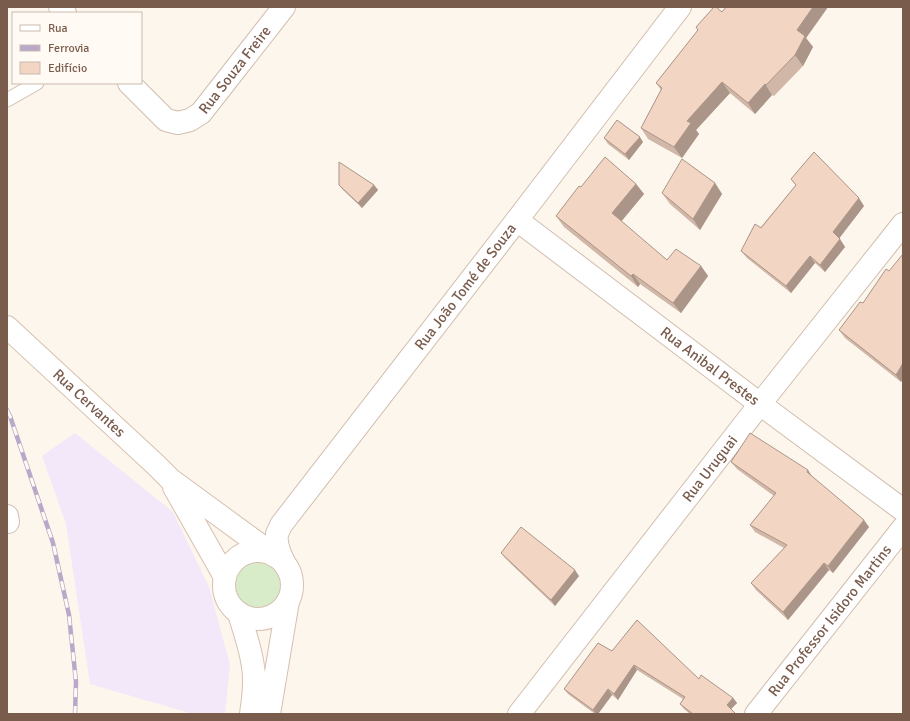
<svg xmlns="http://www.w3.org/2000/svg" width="910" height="721" font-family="Signika,sans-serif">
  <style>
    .education { fill: #f3e8fa }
    .green { fill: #d8ecc9 }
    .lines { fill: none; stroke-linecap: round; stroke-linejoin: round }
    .lane-casing { stroke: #d1beb0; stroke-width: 15 }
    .street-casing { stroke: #d1beb0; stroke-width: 24 }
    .secondary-casing { stroke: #d6c0b0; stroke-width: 24 }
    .lane { stroke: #fff; stroke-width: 13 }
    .street { stroke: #fff; stroke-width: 22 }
    .secondary { stroke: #fff; stroke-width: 22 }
    .rail-casing { stroke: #b9a8c9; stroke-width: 4.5 }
    .rail { stroke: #fffaf3; stroke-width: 3; stroke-dasharray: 9; stroke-linecap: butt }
    .wall { fill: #d1b7a8 }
    .shaded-wall { fill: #aa9588 }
    .building { fill: #f3d5c3; stroke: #aa9588 }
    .labels { text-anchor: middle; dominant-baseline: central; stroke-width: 3.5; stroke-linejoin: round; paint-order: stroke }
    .street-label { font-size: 15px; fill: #7a5c4d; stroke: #fffaf3 }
  </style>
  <rect width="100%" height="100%" fill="#fdf6ec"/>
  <!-- education -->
  <polygon class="education" points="75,433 173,512 209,587 230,665 225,714 193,714 90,684 66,524 42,456"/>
  <!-- green -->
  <circle class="green" cx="258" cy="585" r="23"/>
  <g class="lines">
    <defs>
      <polyline id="lane" points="7,100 37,83"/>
      <g id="street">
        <polyline points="60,7 65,13"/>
        <path id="s1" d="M129 83 166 120 178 123 190 120 201 113 284 7"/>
        <path id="s2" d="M517 220 760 404 903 510"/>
        <polyline points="7,516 8,522"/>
        <path id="s3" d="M290 573C284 563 275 546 277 534 278 531 280 528 281 525L517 220 680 7"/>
        <path id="s4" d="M519 714 760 404 903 224"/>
        <path id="s5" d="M756 714 903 528"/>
      </g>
      <g id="secondary">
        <path id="s6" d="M7 327 156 465 171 480 275 556"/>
        <polyline points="174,487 225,577"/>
        <circle cx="258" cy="585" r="34"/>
        <path d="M239 613C244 631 251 649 253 667 256 682 253 699 251 714"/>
        <polyline points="269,714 288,601"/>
      </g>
    </defs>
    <!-- lane casing -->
    <use href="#lane" class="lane-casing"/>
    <!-- street casing -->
    <use href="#street" class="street-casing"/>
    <!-- secondary casing -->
    <use href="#secondary" class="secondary-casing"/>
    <!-- lane -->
    <use href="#lane" class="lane"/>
    <!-- street -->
    <use href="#street" class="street"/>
    <!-- secondary -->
    <use href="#secondary" class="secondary"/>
    <defs>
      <polyline id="rail" points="7,410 10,416 53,543 69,615 76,682 75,714"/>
    </defs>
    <!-- rail casing -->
    <use href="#rail" class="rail-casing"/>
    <!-- rail -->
    <use href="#rail" class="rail"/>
  </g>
  <!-- wall -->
  <g class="wall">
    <polygon points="726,7 828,7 806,38 813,47 803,66 774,96 772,95 755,114 730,93 696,130 699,134 682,158 648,139 641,128 661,90 656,83 698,30 696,27 722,12"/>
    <polygon points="604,138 643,142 629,160 608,144"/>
    <polygon points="791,179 864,206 839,238 845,247 825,272 815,263 791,293 747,258 741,251 796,185"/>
    <polygon points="715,183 722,194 700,230 670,204 662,193"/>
    <polygon points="636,184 644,194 621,222 667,260 701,266 708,276 681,313 640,284 638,287 564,227 556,216 581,187"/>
    <polygon points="339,185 374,185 378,190 362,208 343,190"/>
    <polygon points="863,303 901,382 845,338 839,330"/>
    <polygon points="731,462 813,477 869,527 833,573 829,570 788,620 756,590 751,583 784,548 755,532 750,525 774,496 737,469"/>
    <polygon points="501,553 579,576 555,606 505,558"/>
    <polygon points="612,651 699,679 733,698 737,703 731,709 736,714 690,714 684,709 680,704 683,699 637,670 618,700 612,695 598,714 595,714 568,694 564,689"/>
  </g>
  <!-- shaded-wall -->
  <g class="shaded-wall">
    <polygon points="813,7 828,7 806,38 813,47 803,66 795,55 797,30"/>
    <polygon points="722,82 730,93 696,130 699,134 682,158 674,147 687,121"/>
    <polygon points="765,84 772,95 755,114 748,103"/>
    <polygon points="640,137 643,142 629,160 625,154"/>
    <polygon points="715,183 722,194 700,230 693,219"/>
    <polygon points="636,184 644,194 619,224 612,213"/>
    <polygon points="374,185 378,190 362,208 358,203"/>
    <polygon points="859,198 864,206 838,240 833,232"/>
    <polygon points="840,239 845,247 825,272 820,265"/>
    <polygon points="810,256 815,263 791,293 786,286"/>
    <polygon points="701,266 708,276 681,313 673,303"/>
    <polygon points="633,274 640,284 638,287 631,276"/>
    <polygon points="903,363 903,379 901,382 896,375"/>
    <polygon points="808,470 813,478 807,472"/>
    <polygon points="864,520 869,527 833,573 828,566"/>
    <polygon points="824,563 829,570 788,620 783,612"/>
    <polygon points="575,570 579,576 555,606 551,600"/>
    <polygon points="634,665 637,670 618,700 614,694"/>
    <polygon points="608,689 612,695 598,714 596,714 593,710"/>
    <polygon points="733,698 737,703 730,710 727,705"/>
  </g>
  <!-- building -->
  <g class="building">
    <polygon points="714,7 716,7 722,12 726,7 813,7 797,30 805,36 795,55 766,85 765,84 748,103 722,82 687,121 691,123 674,147 641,128 662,88 656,83 698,30 696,27"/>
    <polygon points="617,120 640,137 625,154 604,138"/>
    <polygon points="814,152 859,198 833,232 840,239 820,265 810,256 786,286 741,251 755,224 761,228 796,185 791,179"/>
    <polygon points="605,157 636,184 612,213 667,260 676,249 701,266 673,303 633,274 631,276 556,216 579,186 581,187"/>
    <polygon points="682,159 715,183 693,219 662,193"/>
    <polygon points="339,162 374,185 358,203 339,185"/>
    <polygon points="903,254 903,363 896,375 839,330 860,302 863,303 886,269 889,271"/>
    <polygon points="750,433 808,470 807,472 864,520 828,566 824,563 783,612 751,583 787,545 750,525 776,493 731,462"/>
    <polygon points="521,527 575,570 551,600 501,553"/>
    <polygon points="637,620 699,679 701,675 733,698 727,705 736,714 693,714 680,704 685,697 634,665 614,694 608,689 593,710 564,689 598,643 612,651"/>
  </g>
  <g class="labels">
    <!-- street labels -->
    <g class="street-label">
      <text stroke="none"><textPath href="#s1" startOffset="145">Rua Souza Freire</textPath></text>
      <text stroke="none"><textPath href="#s3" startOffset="353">Rua João Tomé de Souza</textPath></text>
      <text stroke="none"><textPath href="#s2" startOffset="242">Rua Anibal Prestes</textPath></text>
      <text stroke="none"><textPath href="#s6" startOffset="112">Rua Cervantes</textPath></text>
      <text stroke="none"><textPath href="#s4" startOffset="311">Rua Uruguai</textPath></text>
      <text stroke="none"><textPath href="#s5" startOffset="119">Rua Professor Isidoro Martins</textPath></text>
    </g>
  </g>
  <!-- border -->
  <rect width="910" height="721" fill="none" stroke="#7a5c4d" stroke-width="16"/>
  <!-- legend -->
  <rect x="12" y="12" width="130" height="72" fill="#fffaf3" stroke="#cabbb1"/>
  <rect x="20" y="25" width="20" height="6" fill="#ffffff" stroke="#cabbb1"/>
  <text x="48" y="32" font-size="12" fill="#7a5c4d">Rua</text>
  <rect x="20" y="45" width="20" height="6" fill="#b9a8c9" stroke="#cabbb1"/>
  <text x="48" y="52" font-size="12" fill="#7a5c4d">Ferrovia</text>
  <rect x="20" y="62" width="20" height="12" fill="#f3d5c3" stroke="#cabbb1"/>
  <text x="48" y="72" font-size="12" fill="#7a5c4d">Edifício</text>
</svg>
